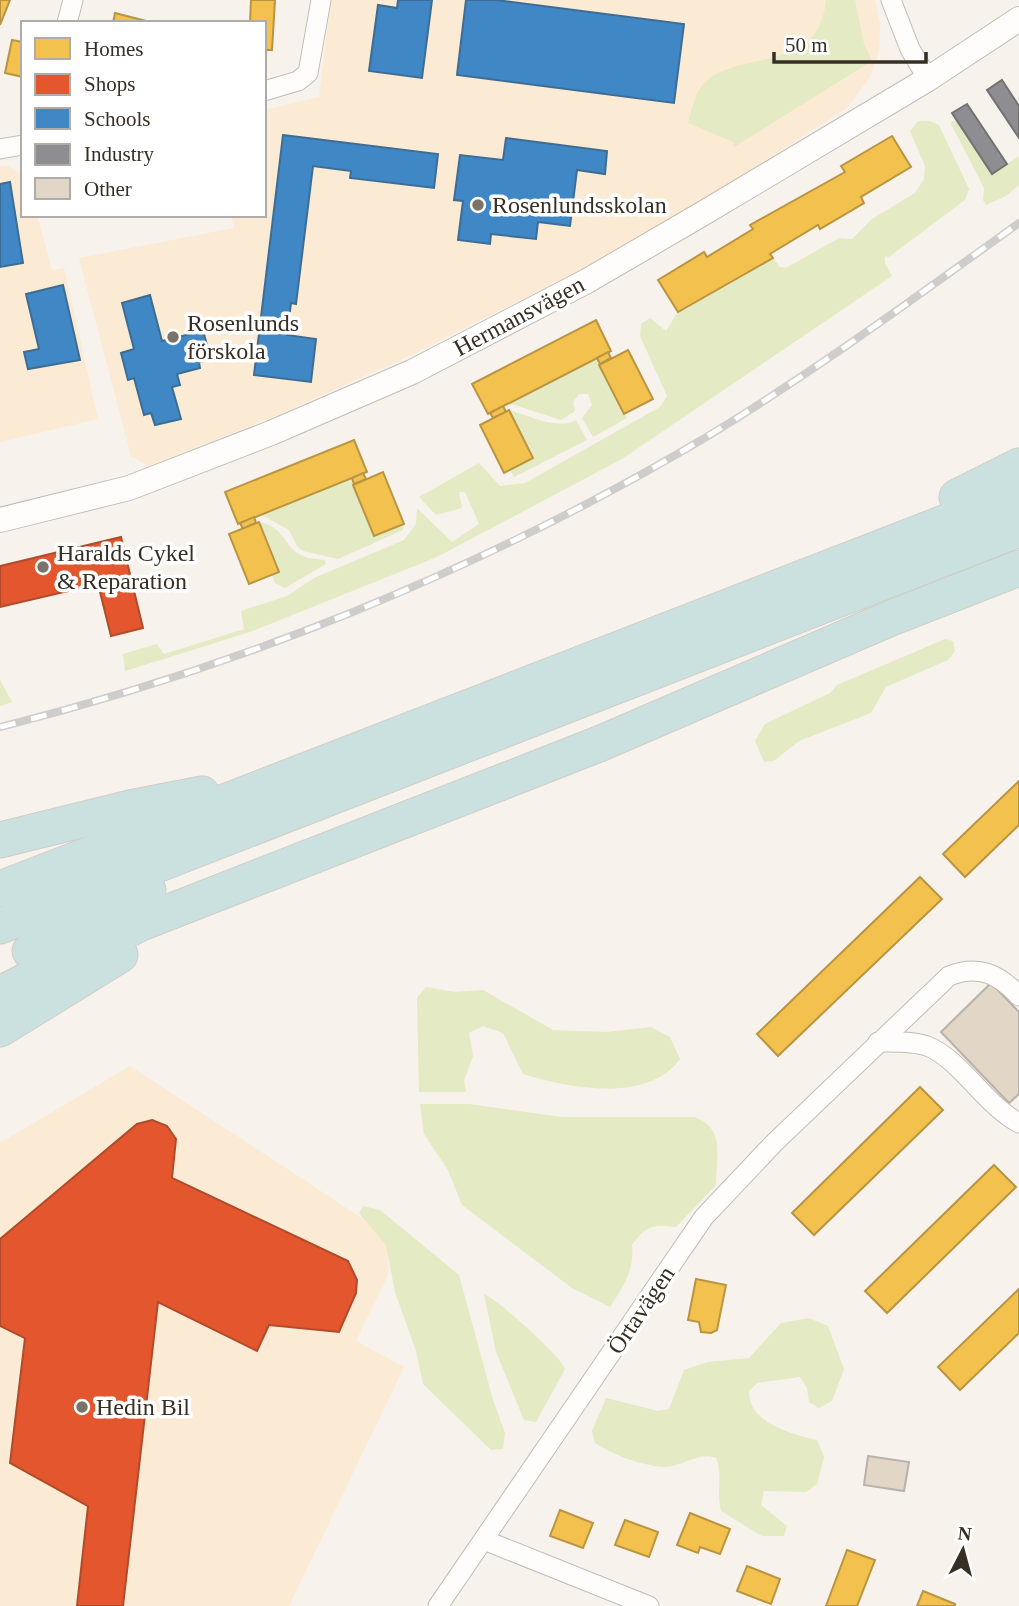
<svg xmlns="http://www.w3.org/2000/svg" width="1019" height="1606" font-family="Georgia,serif">
  <style>
    .built { fill: #fbead4 }
    .green { fill: #e4eac3 }
    .homes { fill: #f2c14e; stroke: #ba9541; stroke-width: 2 }
    .shops { fill: #e4572e; stroke: #b04b2b; stroke-width: 2 }
    .schools { fill: #3f88c5; stroke: #3d6d95; stroke-width: 2 }
    .industry { fill: #8d8d92; stroke: #747171; stroke-width: 2 }
    .building { fill: #e2d6c6; stroke: #b8b2aa; stroke-width: 2 }
    .lines { fill: none; stroke-linecap: round; stroke-linejoin: round }
    .minor-casing { stroke: #c2bcb4; stroke-width: 21 }
    .tertiary-casing { stroke: #c2bcb4; stroke-width: 26 }
    .motorway-casing { stroke: #d0cdc8; stroke-width: 37 }
    .minor { stroke: #fefdfc; stroke-width: 19 }
    .tertiary { stroke: #fefdfc; stroke-width: 24 }
    .motorway { stroke: #cae1e0; stroke-width: 35 }
    .rail-casing { stroke: #cecdcb; stroke-width: 8 }
    .rail { stroke: #fff; stroke-width: 5; stroke-dasharray: 16; stroke-linecap: butt }
    .poi-dot { fill: #7b736a; stroke: #fff; stroke-width: 2.5 }
    .labels { text-anchor: middle; dominant-baseline: central; stroke-width: 7; stroke-linejoin: round; paint-order: stroke }
    .poi-label { font-size: 24px; fill: #382f24; stroke: #fff; text-anchor: start }
    .street-label { font-size: 24px; fill: #382f24; stroke: #fff }
  </style>
  <rect width="100%" height="100%" fill="#f7f2ec"/>
  <!-- built -->
  <g class="built">
    <polygon points="331,0 875,0 880,24 879,51 870,77 847,108 710,196 578,271 407,357 271,418 148,466 131,456 79,258 234,228 231,215 264,215 264,110 319,97"/>
    <polygon points="8,166 23,176 23,215 37,215 52,270 64,268 98,419 0,442 0,167"/>
    <polygon points="130,1066 374,1226 384,1238 388,1252 388,1275 356,1341 404,1367 289,1606 0,1606 0,1143"/>
  </g>
  <!-- green -->
  <g class="green">
    <path d="M826 0H855L864 44 872 61 734 147 733 142 688 123C692 110 694 94 704 83 741 48 819 76 826 0Z"/>
    <polygon points="918,121 930,121 939,125 969,189 965,200 889,257 885,256 885,264 892,276 622,459 437,557 250,632 125,671 123,654 157,644 164,654 244,629 241,611 287,596 314,578 404,540 416,524 417,508 452,542 479,524 465,492 459,492 462,508 436,515 419,497 479,463 500,486 525,483 660,407 667,396 640,336 641,324 650,318 666,331 678,312 722,284 725,287 773,258 780,267 786,268 839,238 852,239 872,219 915,193 924,179 925,166 910,131"/>
    <polygon points="952,121 957,121 992,174 1019,156 1019,185 1006,196 986,205 983,200 984,188 951,124"/>
    <polygon points="597,358 627,418 593,437 582,418 592,405 588,394 579,394 573,402 575,411 561,420 508,403"/>
    <path d="M509 410C528 415 558 431 576 420L587 440 514 477 510 470 533 458Z"/>
    <polygon points="352,478 374,536 404,524 403,530 338,559 303,551 297,546 289,530 260,514"/>
    <path d="M259 522C287 528 282 547 303 556 309 559 318 559 325 560L326 564 285 588 275 583 272 575 279 572Z"/>
    <polygon points="945,639 953,641 955,651 948,660 886,687 871,713 799,741 774,761 764,762 755,741 765,724 830,693 837,685"/>
    <polygon points="0,680 12,702 0,706"/>
    <path d="M426 987 454 992 483 990 553 1030 607 1032 651 1027 670 1037 680 1059C647 1104 569 1088 523 1074L503 1033 483 1026 469 1033 473 1056 464 1081 466 1092H419L417 998Z"/>
    <path d="M420 1104H469L562 1117H694C726 1128 716 1156 716 1185L676 1227C653 1224 646 1226 632 1245 635 1269 623 1287 610 1307L572 1288 462 1205 448 1170 424 1134Z"/>
    <polygon points="363,1206 380,1210 459,1275 493,1400 505,1433 503,1449 491,1450 423,1384 416,1351 395,1292 386,1245 359,1213"/>
    <path d="M484 1294C497 1299 562 1357 565 1369L536 1422 524 1420 496 1352Z"/>
    <path d="M809 1318 828 1326 844 1369 832 1401 819 1408 809 1402 807 1388 800 1377 757 1383 749 1391C748 1423 791 1434 817 1440L824 1457 817 1484 806 1492 764 1491 761 1505 787 1526 784 1536H762L721 1511C716 1491 723 1474 716 1458 697 1451 682 1468 663 1467 640 1465 613 1455 595 1443L592 1431 606 1398 658 1411 669 1409 684 1370 708 1362 749 1358 781 1323Z"/>
  </g>
  <!-- homes -->
  <g class="homes">
    <polygon points="0,0 10,0 0,25"/>
    <polygon points="251,0 275,0 272,50 264,50 264,23 250,23"/>
    <polygon points="115,13 154,23 113,23"/>
    <polygon points="12,40 23,42 23,77 5,73"/>
    <polygon points="892,136 911,167 861,197 864,203 820,229 818,225 770,254 773,258 678,312 658,280 704,252 707,257 753,229 750,225 845,172 841,166"/>
    <polygon points="596,320 611,351 488,414 472,384"/>
    <polygon points="628,350 653,399 624,414 599,365"/>
    <polygon points="608,352 611,358 600,364 597,358"/>
    <polygon points="503,406 506,412 493,418 490,413"/>
    <polygon points="509,410 533,458 504,473 480,425"/>
    <polygon points="354,440 367,472 238,524 225,492"/>
    <polygon points="383,472 404,524 374,536 353,485"/>
    <polygon points="363,473 366,479 354,484 352,478"/>
    <polygon points="254,517 256,523 243,529 240,523"/>
    <polygon points="259,522 279,572 249,584 229,534"/>
    <polygon points="1019,781 1019,825 965,877 943,854"/>
    <polygon points="920,877 942,899 778,1056 757,1034"/>
    <polygon points="920,1087 943,1110 814,1235 792,1213"/>
    <polygon points="994,1165 1016,1187 887,1313 865,1291"/>
    <polygon points="696,1279 726,1285 717,1330 711,1333 701,1332 699,1322 688,1320"/>
    <polygon points="1019,1289 1019,1333 960,1390 938,1367"/>
    <polygon points="560,1510 593,1523 583,1548 550,1536"/>
    <polygon points="690,1513 730,1529 720,1554 700,1547 698,1553 677,1545"/>
    <polygon points="625,1520 658,1532 649,1557 615,1545"/>
    <polygon points="847,1550 875,1560 857,1606 826,1606"/>
    <polygon points="747,1566 780,1579 771,1604 737,1591"/>
    <polygon points="923,1591 955,1604 955,1606 917,1606"/>
  </g>
  <!-- shops -->
  <g class="shops">
    <polygon points="121,537 143,628 111,636 98,584 0,607 0,566"/>
    <polygon points="152,1120 167,1126 176,1139 172,1178 348,1261 357,1280 356,1293 339,1332 269,1325 257,1351 158,1302 123,1606 77,1606 88,1506 10,1463 25,1338 0,1326 0,1239 137,1124"/>
  </g>
  <!-- schools -->
  <g class="schools">
    <polygon points="398,0 432,0 422,78 369,71 378,5 397,8"/>
    <polygon points="466,0 496,0 684,24 674,103 457,75"/>
    <polygon points="283,135 438,154 434,188 350,178 351,171 313,166 296,304 291,303 287,335 316,339 311,382 254,375"/>
    <polygon points="506,138 607,151 605,174 577,170 570,226 538,222 536,239 491,234 490,244 458,240 463,201 454,200 460,155 503,160"/>
    <polygon points="10,182 23,263 0,267 0,184"/>
    <polygon points="63,285 80,360 28,369 24,352 39,349 26,294"/>
    <polygon points="150,295 162,341 203,331 211,359 199,362 200,368 177,374 180,385 172,387 181,419 155,425 151,413 144,415 134,378 128,380 121,353 134,349 122,303"/>
  </g>
  <!-- industry -->
  <g class="industry">
    <polygon points="1002,80 1019,106 1019,138 987,90"/>
    <polygon points="967,104 1007,164 992,174 952,113"/>
  </g>
  <!-- building -->
  <g class="building">
    <polygon points="991,983 1019,1012 1019,1094 1009,1103 941,1032"/>
    <polygon points="868,1456 909,1462 904,1491 864,1485"/>
  </g>
  <g class="lines">
    <defs>
      <g id="minor">
        <polyline points="891,0 910,49 928,79"/>
        <polyline points="67,23 73,0"/>
        <polyline points="264,91 298,81 308,73 321,0"/>
        <polyline points="0,149 23,145"/>
        <path d="M878 1042C894 1042 912 1041 927 1046 959 1058 986 1106 1019 1123"/>
        <polyline points="484,1540 649,1606"/>
        <path d="M438 1606 704 1217 774 1143 949 976C978 964 999 974 1019 996"/>
      </g>
      <polyline id="tertiary" points="0,520 129,488 271,433 412,372 587,281 702,214 928,79 1019,19"/>
      <g id="motorway">
        <polyline points="957,497 1019,466"/>
        <polyline points="0,840 130,808 202,794"/>
        <polyline points="0,889 1019,494"/>
        <polyline points="0,926 1019,529"/>
        <polyline points="30,951 148,890"/>
        <polyline points="0,994 141,923 599,744 891,618 1019,568"/>
        <polyline points="0,1029 120,955"/>
      </g>
    </defs>
    <!-- minor casing -->
    <use href="#minor" class="minor-casing"/>
    <!-- tertiary casing -->
    <use href="#tertiary" class="tertiary-casing"/>
    <!-- motorway casing -->
    <use href="#motorway" class="motorway-casing"/>
    <!-- minor -->
    <use href="#minor" class="minor"/>
    <!-- tertiary -->
    <use href="#tertiary" class="tertiary"/>
    <!-- motorway -->
    <use href="#motorway" class="motorway"/>
    <defs>
      <path id="rail" d="M0 727C239 667 473 573 686 449 802 381 910 301 1019 223"/>
    </defs>
    <!-- rail casing -->
    <use href="#rail" class="rail-casing"/>
    <!-- rail -->
    <use href="#rail" class="rail"/>
  </g>
  <!-- markers -->
  <g class="poi-dot">
    <circle cx="478" cy="205" r="7"/>
    <circle cx="173" cy="337" r="7"/>
    <circle cx="43" cy="567" r="7"/>
    <circle cx="82" cy="1407" r="7"/>
  </g>
  <g class="labels">
    <!-- poi labels -->
    <g class="poi-label">
      <text x="492" y="205">Rosenlundsskolan</text>
      <text x="187" y="323">Rosenlunds<tspan x="187" dy="28">förskola</tspan></text>
      <text x="57" y="553">Haralds Cykel<tspan x="57" dy="28">&amp; Reparation</tspan></text>
      <text x="96" y="1407">Hedin Bil</text>
    </g>
    <!-- street labels -->
    <g class="street-label">
      <text transform="translate(519 316) rotate(-28)">Hermansvägen</text>
      <text transform="translate(641 1310) rotate(-56)">Örtavägen</text>
    </g>
  </g>
  <!-- legend -->
  <rect x="21" y="21" width="245" height="196" fill="#ffffff" stroke="#afaca7" stroke-width="2"/>
  <rect x="35" y="38" width="35" height="21" fill="#f2c14e" stroke="#afaca7" stroke-width="2"/>
  <text x="84" y="56" font-size="21" fill="#382f24">Homes</text>
  <rect x="35" y="74" width="35" height="21" fill="#e4572e" stroke="#afaca7" stroke-width="2"/>
  <text x="84" y="91" font-size="21" fill="#382f24">Shops</text>
  <rect x="35" y="108" width="35" height="21" fill="#3f88c5" stroke="#afaca7" stroke-width="2"/>
  <text x="84" y="126" font-size="21" fill="#382f24">Schools</text>
  <rect x="35" y="144" width="35" height="21" fill="#8d8d92" stroke="#afaca7" stroke-width="2"/>
  <text x="84" y="161" font-size="21" fill="#382f24">Industry</text>
  <rect x="35" y="178" width="35" height="21" fill="#e2d6c6" stroke="#afaca7" stroke-width="2"/>
  <text x="84" y="196" font-size="21" fill="#382f24">Other</text>
  <!-- north arrow -->
  <g transform="translate(963 1550) rotate(6)" stroke="#ffffff" stroke-width="5" paint-order="stroke">
  <path d="M0-5L12 26L0 18L-12 26Z" fill="#382f24"/>
  <text y="-10" font-size="19" font-weight="bold" text-anchor="middle" fill="#382f24">N</text>
  </g>
  <!-- scale -->
  <path d="M774 52v10h152v-10" fill="none" stroke="#382f24" stroke-width="3.5"/>
  <text x="785" y="52" font-size="21" fill="#382f24" stroke="#ffffff" stroke-width="5" paint-order="stroke">50 m</text>
</svg>
